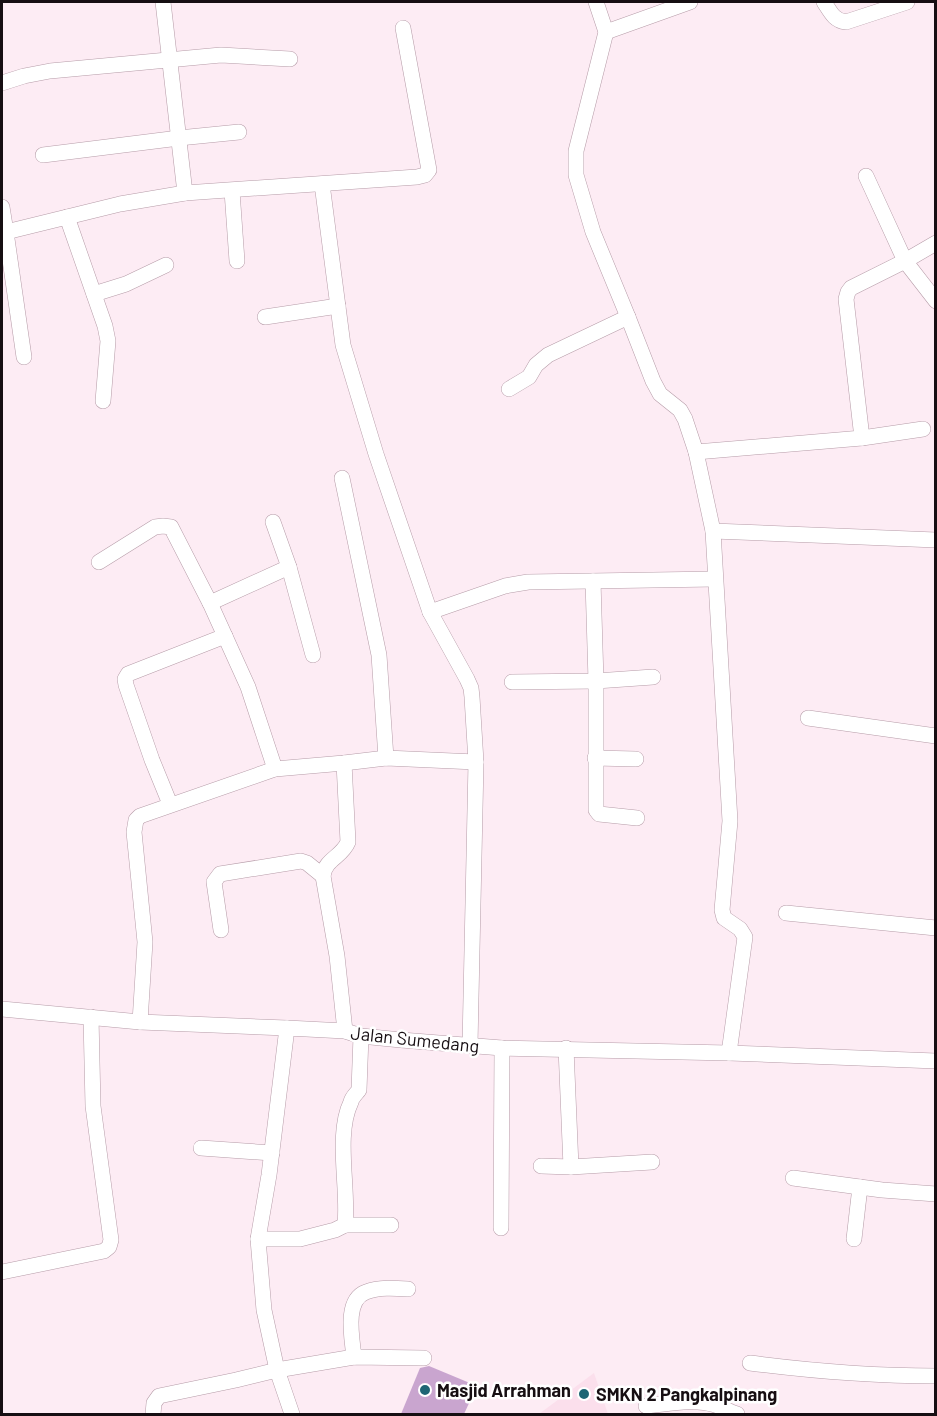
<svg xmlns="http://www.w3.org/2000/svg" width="937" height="1416" font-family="Barlow,sans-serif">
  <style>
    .built { fill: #fbdfec }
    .building { fill: #c9a5cf }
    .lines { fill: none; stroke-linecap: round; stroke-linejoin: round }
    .minor-casing { stroke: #b69ca8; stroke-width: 16 }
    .minor { stroke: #fff; stroke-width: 15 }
    .poi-dot { fill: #1e6574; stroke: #fff; stroke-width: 2 }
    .labels { text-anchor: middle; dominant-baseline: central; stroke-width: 5; stroke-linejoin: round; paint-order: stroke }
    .street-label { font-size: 18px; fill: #160e12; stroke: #fff }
    .poi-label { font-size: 18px; font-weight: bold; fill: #160e12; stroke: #fff; text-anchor: start }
  </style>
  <rect width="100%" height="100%" fill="#fdecf4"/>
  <!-- built -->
  <polygon class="built" points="594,1373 608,1414 539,1414"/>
  <!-- building -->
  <polygon class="building" points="429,1366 477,1386 464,1414 401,1414 420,1368"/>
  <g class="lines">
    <defs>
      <g id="minor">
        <polyline points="163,2 185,193"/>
        <polyline points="596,2 606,32 576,151 576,175 593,232 628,317 653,381 660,394 680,410 685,419 696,452 713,531 730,821 722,910 724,918 740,929 745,937 729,1053"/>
        <path d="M824 2C830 11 834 21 846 22L907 2"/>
        <polyline points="606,32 690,2"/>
        <polyline points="2,83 24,76 50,71 221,55 290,59"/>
        <polyline points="43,155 179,138 239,132"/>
        <polyline points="866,176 905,261 936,301"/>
        <polyline points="322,184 343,345 376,454 430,612 467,679 471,688 472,697 476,762 470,1045"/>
        <polyline points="232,191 237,261"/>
        <polyline points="2,207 6,232 24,357"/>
        <polyline points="67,217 105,326 108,341 103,401"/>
        <polyline points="6,232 120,204 185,193 417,177 425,175 429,170 403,28"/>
        <polyline points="94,294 126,284 166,265"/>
        <polyline points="265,317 338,306"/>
        <polyline points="509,389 529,377 536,365 548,355 628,317"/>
        <polyline points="862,438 923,429"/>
        <polyline points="696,452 862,438 846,299 848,292 851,288 905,261 936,243"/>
        <polyline points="342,478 379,655 386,758"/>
        <polyline points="273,522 289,567 313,655"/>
        <polyline points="713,531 936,540"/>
        <polyline points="99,562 155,527 163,526 171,527 210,603 248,687 275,769"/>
        <polyline points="593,581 596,681 596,810 599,814 637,818"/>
        <polyline points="210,603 289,567"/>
        <polyline points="430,612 505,586 528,582 715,579"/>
        <polyline points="512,682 596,681 653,677"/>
        <polyline points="808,718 936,736"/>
        <polyline points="595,758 636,759"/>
        <path d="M344 763 348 842C342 857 325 859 323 876L337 956 345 1031"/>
        <polyline points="170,804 152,760 126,685 125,679 128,674 225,636"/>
        <polyline points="786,913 936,928"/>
        <polyline points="221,930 214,882 220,874 301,861 307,863 323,876"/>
        <polyline points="2,1009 140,1022 287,1028"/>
        <polyline points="140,1022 145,942 134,832 136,820 140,816 275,769 344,763 386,758 476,762"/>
        <polyline points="566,1048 571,1167 652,1162"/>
        <polyline points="201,1148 272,1153"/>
        <polyline points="541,1166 571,1167"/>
        <polyline points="793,1178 882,1190 936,1194"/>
        <polyline points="345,1225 391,1225"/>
        <polyline points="501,1228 502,1048"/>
        <path d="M258 1239H300L335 1230 345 1225C349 1188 335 1135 351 1102 352 1097 356 1094 359 1090L361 1036"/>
        <polyline points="854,1239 860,1187"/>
        <polyline points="2,1272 104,1251 109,1247 111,1240 93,1106 91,1017"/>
        <path d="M354 1357C352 1338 344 1300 366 1292 379 1287 394 1288 408 1289"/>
        <path d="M750 1363C812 1371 873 1376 936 1376"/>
        <path d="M646 1406C668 1404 694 1398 715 1405 722 1407 730 1412 737 1414"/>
        <polyline points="153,1414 154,1403 159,1396 236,1380 277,1370 354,1357 424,1358"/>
        <polyline points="292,1414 277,1370 264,1310 258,1239 269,1175 287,1028 345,1031 361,1036 401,1040 502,1048 729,1053 936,1061"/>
      </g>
    </defs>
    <!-- minor casing -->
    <use href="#minor" class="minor-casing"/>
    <!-- minor -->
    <use href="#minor" class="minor"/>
  </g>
  <!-- markers -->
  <g class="poi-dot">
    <circle cx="425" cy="1390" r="6"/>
    <circle cx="584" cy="1394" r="6"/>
  </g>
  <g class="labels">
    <!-- street labels -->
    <g class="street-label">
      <text transform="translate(415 1039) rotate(6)">Jalan Sumedang</text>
    </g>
    <!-- poi labels -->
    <g class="poi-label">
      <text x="437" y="1390">Masjid Arrahman</text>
      <text x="596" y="1394">SMKN 2 Pangkalpinang</text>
    </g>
  </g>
  <!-- border -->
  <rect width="937" height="1416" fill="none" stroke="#160e12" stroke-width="6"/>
</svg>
